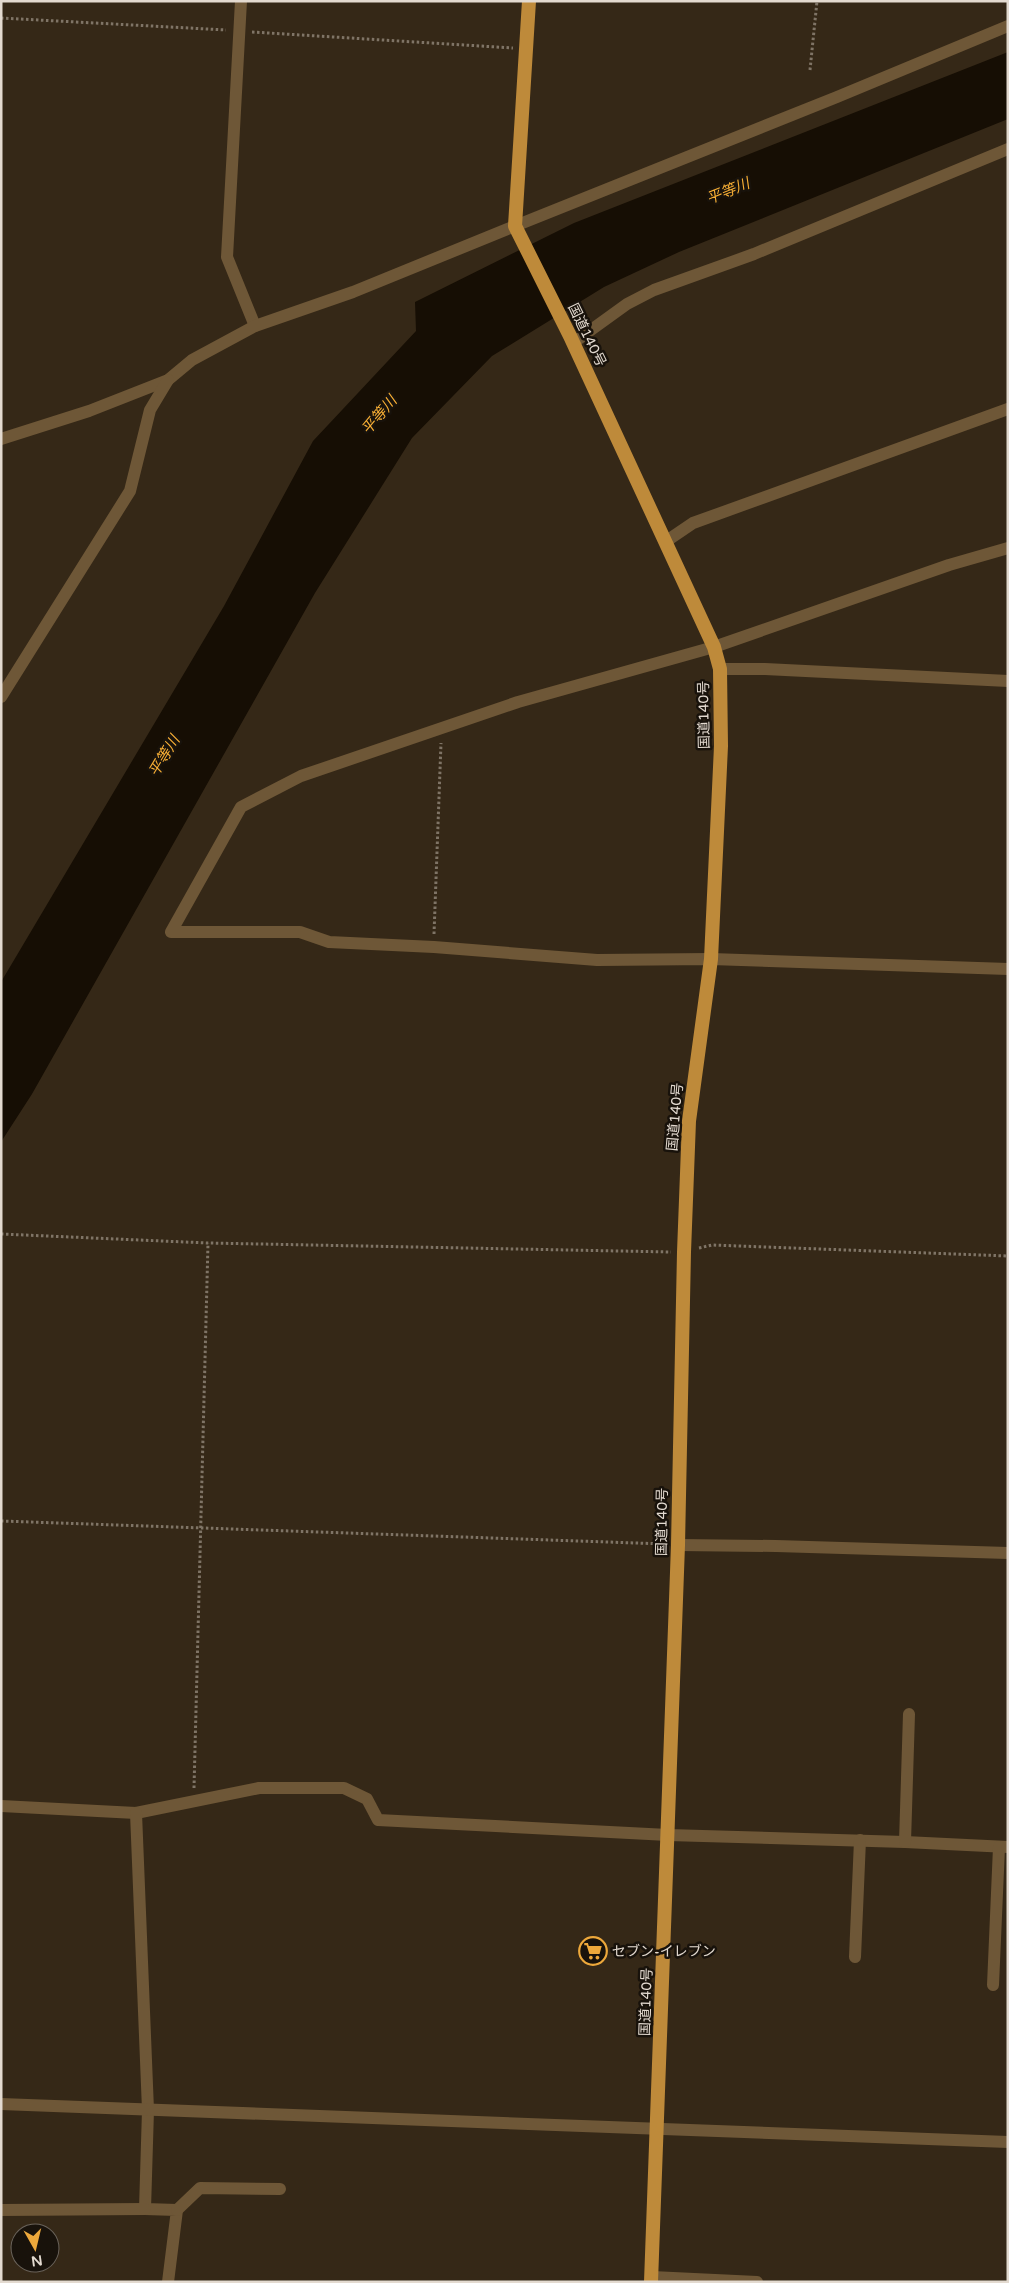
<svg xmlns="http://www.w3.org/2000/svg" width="1009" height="2283" font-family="'Varela Round','Noto Sans JP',sans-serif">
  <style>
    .water { fill: #160e04 }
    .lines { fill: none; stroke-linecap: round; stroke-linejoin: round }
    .path { stroke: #7f7466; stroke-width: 3; stroke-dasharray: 2.5 2.5; stroke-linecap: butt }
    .minor { stroke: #6e5737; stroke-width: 12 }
    .tertiary { stroke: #6e5737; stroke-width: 12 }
    .trunk { stroke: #be8a3a; stroke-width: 14 }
    .labels { text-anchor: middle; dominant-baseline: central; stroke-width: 5; stroke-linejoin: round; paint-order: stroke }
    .street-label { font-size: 14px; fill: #e3dad0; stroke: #18120b }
    .poi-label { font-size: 14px; fill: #e3dad0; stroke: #18120b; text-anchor: start }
    .water-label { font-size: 15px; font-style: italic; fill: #f8af35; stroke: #18120b }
  </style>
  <rect width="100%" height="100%" fill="#352817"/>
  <!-- water -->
  <polygon class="water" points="1008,52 1008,119 679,252 604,287 492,356 412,438 315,593 32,1094 1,1142 1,982 224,606 313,441 416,331 415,302 574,223"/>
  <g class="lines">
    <!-- path -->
    <g class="path">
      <polyline points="1,18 226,30"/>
      <polyline points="252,32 513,48"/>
      <polyline points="810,70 817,1"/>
      <polyline points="434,934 441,743"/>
      <polyline points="1,1234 208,1243 671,1252"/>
      <polyline points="699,1248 712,1245 1008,1256"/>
      <polyline points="1,1521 665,1544"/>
      <polyline points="194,1788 208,1243"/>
    </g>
    <!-- minor -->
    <g class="minor">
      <polyline points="241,1 227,257 255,326"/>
      <polyline points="515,226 837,97 1008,26"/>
      <polyline points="573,343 627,304 654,290 754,254 1008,149"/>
      <polyline points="665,542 693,523 1008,409"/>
      <polyline points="1008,548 949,565 714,647 518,702 301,776 241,807 171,932 300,932 329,942 434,947 597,960 711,959 1008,969"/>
      <polyline points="720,669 765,669 1008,681"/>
      <polyline points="678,1545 776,1546 1008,1553"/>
      <polyline points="1,1806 136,1813 259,1788 344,1788 367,1799 378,1820 668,1835 905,1842 1008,1847"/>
      <polyline points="136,1813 148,2110 145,2209 177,2210 168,2282"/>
      <polyline points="905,1842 909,1714"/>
      <polyline points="855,1957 860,1840"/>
      <polyline points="993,1985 999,1847"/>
      <polyline points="1,2104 1008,2142"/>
      <polyline points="1,2210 145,2209"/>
      <polyline points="177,2210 200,2188 280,2189"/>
      <polyline points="652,2277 757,2282"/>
    </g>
    <!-- tertiary -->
    <g class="tertiary">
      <polyline points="1,439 89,411 168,380 192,360 255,326 353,292 515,226"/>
      <polyline points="1,697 130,491 150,410 168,380"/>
    </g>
    <!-- trunk -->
    <polyline class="trunk" points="529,1 515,226 570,336 714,647 720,669 721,746 711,959 689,1121 684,1252 678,1545 651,2282"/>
  </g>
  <!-- icons -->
  <defs>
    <symbol id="supermarket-ring" viewBox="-11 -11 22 22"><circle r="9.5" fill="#18120b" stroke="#eda83b" stroke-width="1.5"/><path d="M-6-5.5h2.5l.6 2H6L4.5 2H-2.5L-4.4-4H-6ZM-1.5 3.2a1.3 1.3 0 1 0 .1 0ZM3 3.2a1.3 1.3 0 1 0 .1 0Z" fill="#eda83b"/></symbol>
  </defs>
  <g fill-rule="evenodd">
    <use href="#supermarket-ring" x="577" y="1935" width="32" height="32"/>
  </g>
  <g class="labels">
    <!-- street labels -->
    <g class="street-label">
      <text transform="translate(587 335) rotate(64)">国道140号</text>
      <text transform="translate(704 715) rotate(-91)">国道140号</text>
      <text transform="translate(675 1117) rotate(-85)">国道140号</text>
      <text transform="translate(662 1522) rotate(-89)">国道140号</text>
      <text transform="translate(646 2002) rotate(-88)">国道140号</text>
    </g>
    <!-- poi labels -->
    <g class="poi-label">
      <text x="612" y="1951">セブン-イレブン</text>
    </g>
    <!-- water labels -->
    <g class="water-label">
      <text transform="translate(728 191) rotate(-22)">平等川</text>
      <text transform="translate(379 415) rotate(-50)">平等川</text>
      <text transform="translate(164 756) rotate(-59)">平等川</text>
    </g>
  </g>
  <!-- border -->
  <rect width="1009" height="2283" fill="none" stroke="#e3dad0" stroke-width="5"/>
  <!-- north arrow -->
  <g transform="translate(35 2248) rotate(172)"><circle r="24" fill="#18120b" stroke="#69625a"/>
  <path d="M0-4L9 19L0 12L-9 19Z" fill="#eda83b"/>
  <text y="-8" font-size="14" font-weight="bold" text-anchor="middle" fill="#e3dad0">N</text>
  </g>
</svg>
